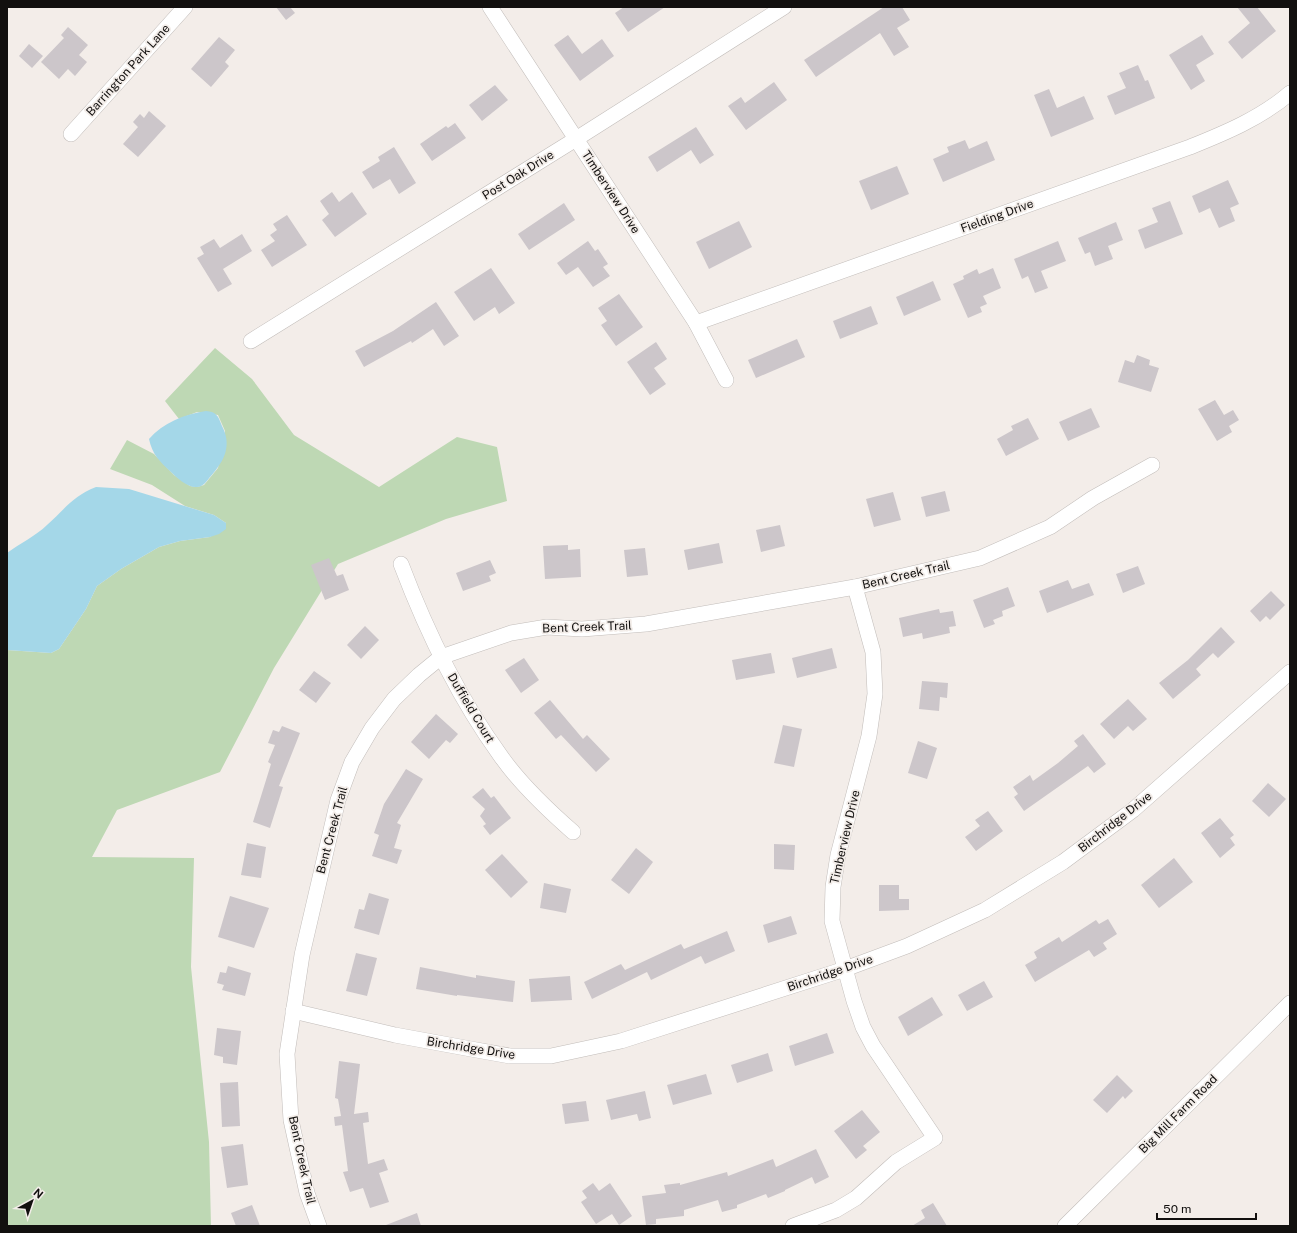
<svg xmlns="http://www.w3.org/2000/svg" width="1297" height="1233" font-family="'Public Sans',sans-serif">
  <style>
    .green { fill: #bed8b4 }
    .water { fill: #a4d7e8 }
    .building { fill: #ccc6ca }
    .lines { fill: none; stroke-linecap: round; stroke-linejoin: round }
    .street-casing { stroke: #c2bdba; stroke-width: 16 }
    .street { stroke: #fff; stroke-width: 15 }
    .labels { text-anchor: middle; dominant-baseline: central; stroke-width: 3.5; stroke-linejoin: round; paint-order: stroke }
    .street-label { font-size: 12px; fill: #12100f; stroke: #f3ede9 }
  </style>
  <rect width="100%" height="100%" fill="#f3ede9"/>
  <!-- green -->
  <polygon class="green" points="215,348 252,379 294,435 379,487 457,437 497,447 507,501 446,519 338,564 274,668 220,772 117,810 92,857 194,858 191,967 209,1142 211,1226 7,1226 7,650 51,653 59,649 86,609 97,586 121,569 159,547 180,541 210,537 226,523 214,515 185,506 152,485 110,469 127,440 154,454 174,475 190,486 197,487 204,485 218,468 225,431 218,415 197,412 179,419 165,401"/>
  <!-- water -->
  <g class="water">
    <path d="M206 411C217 412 218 416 222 426 232 445 225 460 211 476 207 480 204 487 197 487 188 488 177 478 171 472 160 462 152 454 149 439 163 423 184 414 206 411Z"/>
    <path d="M96 487 129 489 214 515 226 523V529L219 534 210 537 180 541 159 547 121 569 97 586 86 609 59 649 51 653 7 650V553C20 543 36 536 47 525 65 509 73 496 96 487Z"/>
  </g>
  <!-- building -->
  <g class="building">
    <polygon points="276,7 290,7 295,13 286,20"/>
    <polygon points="624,7 665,7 628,32 615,13"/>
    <polygon points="884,7 902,7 910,20 897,28 909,47 894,56 880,33 816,77 804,60"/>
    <polygon points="1237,7 1257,7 1276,31 1242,59 1228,42 1250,23"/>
    <polygon points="68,27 88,45 79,55 87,62 75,76 68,69 59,79 41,62 64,38 61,35"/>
    <polygon points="568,35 582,54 602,39 614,56 580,81 554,45"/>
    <polygon points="1202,35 1214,54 1196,65 1205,81 1191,90 1169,55"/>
    <polygon points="219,37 235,50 225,62 229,66 211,87 191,69"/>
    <polygon points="29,44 43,56 32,68 19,56"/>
    <polygon points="1138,65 1145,81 1148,80 1155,98 1115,115 1107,96 1126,88 1119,73"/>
    <polygon points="774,82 787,100 746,130 728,106 741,97 745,103"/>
    <polygon points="495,85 508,100 482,121 469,105"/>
    <polygon points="1049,89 1057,108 1084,96 1094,119 1051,137 1034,95"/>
    <polygon points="149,111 166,126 138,157 123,144 138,127 133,122 140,114 144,118"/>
    <polygon points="455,123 466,138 432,161 420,144 446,126 448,128"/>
    <polygon points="696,127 714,155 700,164 691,150 657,172 648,157"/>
    <polygon points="965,140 969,149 987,141 995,160 943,182 933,159 949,152 947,147"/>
    <polygon points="394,147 416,183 399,194 390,179 373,189 362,172 380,161 378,157"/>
    <polygon points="897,166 909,194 871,210 859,181"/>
    <polygon points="1228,180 1239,204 1230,208 1235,221 1219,228 1210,208 1199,213 1192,196"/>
    <polygon points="332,192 339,202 352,192 367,214 335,237 322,220 329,214 320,201"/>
    <polygon points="1170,201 1183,234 1145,249 1138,230 1158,222 1152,208"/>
    <polygon points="564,203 575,220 529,250 518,234"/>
    <polygon points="287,215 307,245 272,267 261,250 275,241 270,235 277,230 273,224"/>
    <polygon points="739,221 752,247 709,269 696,242"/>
    <polygon points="1116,222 1123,240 1108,246 1113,259 1095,266 1090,252 1085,254 1078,238"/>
    <polygon points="242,234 252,251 223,269 232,284 218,292 197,258 204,254 200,247 214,239 220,248"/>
    <polygon points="588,241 595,251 598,249 608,264 603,267 610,276 593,287 578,267 566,275 557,263"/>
    <polygon points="1058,241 1066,261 1041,271 1048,288 1035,293 1028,276 1022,279 1014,259"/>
    <polygon points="491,268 515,303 499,314 495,307 474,321 454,292"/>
    <polygon points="993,268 1001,288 983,296 987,304 980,307 982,312 968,318 953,284 964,279 963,276 977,269 979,274"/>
    <polygon points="933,281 941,300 904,316 896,297"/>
    <polygon points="619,294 643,327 616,346 601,325 607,321 598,308"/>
    <polygon points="436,302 459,336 444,346 433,329 412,343 411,341 364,367 355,351 393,331"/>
    <polygon points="871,306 878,324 840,339 833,321"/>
    <polygon points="797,339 805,357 756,378 748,360"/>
    <polygon points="656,342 667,359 654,368 666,384 650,395 627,362"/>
    <polygon points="1137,355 1150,360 1149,365 1159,368 1151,392 1118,382 1125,360 1134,363"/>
    <polygon points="1215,400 1224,415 1233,410 1239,420 1229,426 1232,432 1217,441 1198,409"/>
    <polygon points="1091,408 1100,427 1068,441 1059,422"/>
    <polygon points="1028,418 1039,439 1006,456 997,439 1013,430 1011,426"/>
    <polygon points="945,491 950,511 926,517 921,497"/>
    <polygon points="893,492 901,520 874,527 866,499"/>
    <polygon points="780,525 785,546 761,552 756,530"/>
    <polygon points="719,543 723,563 688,570 684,550"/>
    <polygon points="568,545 568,550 580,549 581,577 545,579 543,546"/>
    <polygon points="645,548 648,575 627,577 624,550"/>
    <polygon points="329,558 337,576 343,574 349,590 325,600 311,565"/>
    <polygon points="490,560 496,573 489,576 491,581 463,591 456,573"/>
    <polygon points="1138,566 1145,584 1123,593 1116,574"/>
    <polygon points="1068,580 1072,589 1089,583 1094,595 1047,613 1039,591"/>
    <polygon points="1008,587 1015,606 1002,611 1003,616 993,620 995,624 984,628 973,600"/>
    <polygon points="1271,591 1285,605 1270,620 1266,616 1260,622 1250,611"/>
    <polygon points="939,609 940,613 953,611 956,626 949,627 950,633 923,639 922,633 903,637 899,618"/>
    <polygon points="365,626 379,640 361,659 347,645"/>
    <polygon points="1221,627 1235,642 1218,658 1213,653 1196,669 1201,675 1173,699 1159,683 1188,660"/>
    <polygon points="832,648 837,668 797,678 792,658"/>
    <polygon points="771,653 775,673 736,680 732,660"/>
    <polygon points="524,658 539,680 521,693 505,670"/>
    <polygon points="314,671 331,683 316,703 299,690"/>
    <polygon points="922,681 948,683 947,698 940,697 939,711 919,709"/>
    <polygon points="1128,699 1147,719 1133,731 1128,726 1114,739 1100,724"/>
    <polygon points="550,700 583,739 587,735 610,759 596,772 561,735 556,739 534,713"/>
    <polygon points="436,714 458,734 450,743 446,740 429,759 411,742"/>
    <polygon points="783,725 802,729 794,767 774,763"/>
    <polygon points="282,726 300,733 279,786 283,787 270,828 253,822 271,764 268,762 275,745 268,743 273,730 279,732"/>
    <polygon points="1083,734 1106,764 1094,773 1088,766 1024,811 1014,797 1018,794 1013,787 1030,775 1033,781 1058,763 1078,746 1074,741"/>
    <polygon points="918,741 937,748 927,779 908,773"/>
    <polygon points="406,769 423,779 397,823 401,825 394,848 402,850 397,864 372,856 379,835 374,833 384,804"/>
    <polygon points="1268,783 1286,799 1269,817 1252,801"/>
    <polygon points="483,788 491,798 494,796 511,818 490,835 483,826 486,824 480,816 485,809 472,797"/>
    <polygon points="988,811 1003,831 976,851 965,837 980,826 975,820"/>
    <polygon points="1220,818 1234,835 1230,838 1235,845 1220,858 1201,833"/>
    <polygon points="247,843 266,847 261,878 241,875"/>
    <polygon points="774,844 795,845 794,870 774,869"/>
    <polygon points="636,848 653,862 629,894 611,880"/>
    <polygon points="502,854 528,882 511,898 485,870"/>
    <polygon points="1174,858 1193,882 1159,908 1141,885"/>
    <polygon points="544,883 571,889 566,913 540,908"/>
    <polygon points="879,885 899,885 899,899 909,899 909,910 879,911"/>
    <polygon points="369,893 389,899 379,935 354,928 359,909 364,910"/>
    <polygon points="230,896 269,908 254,948 218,937"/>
    <polygon points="791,916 797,934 768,943 763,925"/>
    <polygon points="1108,919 1117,934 1103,943 1107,949 1094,957 1089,950 1035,982 1025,965 1037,958 1034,952 1059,937 1062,942 1096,920 1099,924"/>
    <polygon points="727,931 735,951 705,964 701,956 651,980 647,972 592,999 584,982 621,964 625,970 681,944 684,949"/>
    <polygon points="356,953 377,958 367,996 346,991"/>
    <polygon points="228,966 251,973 245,996 222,990 224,985 217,983 220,972 226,973"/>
    <polygon points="420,967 476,978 476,975 515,981 513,1002 457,995 457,996 416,989"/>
    <polygon points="570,976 572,1000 531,1002 529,979"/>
    <polygon points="984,981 993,997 967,1011 958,995"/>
    <polygon points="932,997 943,1015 908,1036 898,1017"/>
    <polygon points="217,1028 241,1031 237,1065 223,1063 223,1057 214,1055"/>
    <polygon points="827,1033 834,1053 795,1066 789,1046"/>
    <polygon points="768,1053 773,1071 737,1083 731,1065"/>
    <polygon points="339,1061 360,1064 354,1114 368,1112 369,1122 363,1123 368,1164 384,1159 388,1170 379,1173 389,1202 370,1208 363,1188 350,1192 343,1172 348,1171 342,1125 335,1126 334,1117 341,1116 338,1099 335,1098"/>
    <polygon points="706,1074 712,1094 673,1105 667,1085"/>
    <polygon points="1117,1075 1133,1091 1125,1099 1123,1096 1107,1113 1093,1100"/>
    <polygon points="238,1082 240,1126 222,1127 220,1083"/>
    <polygon points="645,1091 651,1118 639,1121 637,1114 611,1120 606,1100"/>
    <polygon points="586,1101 589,1121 565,1124 562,1104"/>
    <polygon points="862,1110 880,1132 863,1146 867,1150 856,1159 834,1131"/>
    <polygon points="243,1144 248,1185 227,1188 221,1147"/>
    <polygon points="816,1149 829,1177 815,1184 812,1177 785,1190 785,1191 768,1198 766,1194 737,1205 737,1208 722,1212 718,1200 684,1210 684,1216 656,1219 656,1224 646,1225 642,1196 666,1193 664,1185 680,1183 680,1185 727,1172 728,1176 773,1159 776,1167"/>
    <polygon points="593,1183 599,1191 610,1183 632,1216 619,1225 612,1214 596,1224 581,1202 587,1198 582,1191"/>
    <polygon points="933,1203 947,1226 912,1226 925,1218 921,1210"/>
    <polygon points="252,1205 260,1226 236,1226 231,1213"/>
    <polygon points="417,1213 421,1226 386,1226 386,1225"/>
  </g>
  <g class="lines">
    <defs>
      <g id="street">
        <polyline points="490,7 696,323 726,380"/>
        <polyline points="71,134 185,7"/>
        <path d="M696 323 1190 147C1225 133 1261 118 1290 93"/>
        <polyline points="251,341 576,139 784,7"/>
        <path d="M401 564C426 630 458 697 500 755 518 781 549 811 573 832"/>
        <polyline points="293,1011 395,1035 471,1049 510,1056 551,1056 621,1041 845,969 907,946 985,910 1063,862 1133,810 1290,672"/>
        <polyline points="319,1226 307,1193 291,1120 287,1054 302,955 338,800 352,762 372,728 394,699 419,675 441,657 511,633 547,627 582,629 646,624 855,587 980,558 1050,527 1093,498 1152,465"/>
        <polyline points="793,1226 836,1210 856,1198 896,1162 935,1138 873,1046 863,1027 854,1001 832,921 833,887 838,855 869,736 875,694 873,652 855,587"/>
        <polyline points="1065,1226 1290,1003"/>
      </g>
    </defs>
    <!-- street casing -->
    <use href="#street" class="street-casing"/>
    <!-- street -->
    <use href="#street" class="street"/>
  </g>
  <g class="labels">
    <!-- street labels -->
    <g class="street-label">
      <text transform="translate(128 70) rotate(-48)">Barrington Park Lane</text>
      <text transform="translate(518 175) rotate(-32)">Post Oak Drive</text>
      <text transform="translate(611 192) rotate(57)">Timberview Drive</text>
      <text transform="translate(997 216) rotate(-20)">Fielding Drive</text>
      <text transform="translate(906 575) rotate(-13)">Bent Creek Trail</text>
      <text transform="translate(587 627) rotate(-2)">Bent Creek Trail</text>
      <text transform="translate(471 708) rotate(59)">Duffield Court</text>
      <text transform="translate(1115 822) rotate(-38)">Birchridge Drive</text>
      <text transform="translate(332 830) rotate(-75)">Bent Creek Trail</text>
      <text transform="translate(845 837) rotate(-77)">Timberview Drive</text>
      <text transform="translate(830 973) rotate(-19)">Birchridge Drive</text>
      <text transform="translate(471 1048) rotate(9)">Birchridge Drive</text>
      <text transform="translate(1178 1114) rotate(-45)">Big Mill Farm Road</text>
      <text transform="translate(302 1160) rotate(78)">Bent Creek Trail</text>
    </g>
  </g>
  <!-- border -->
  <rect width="1297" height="1233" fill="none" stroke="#12100f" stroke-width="16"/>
  <!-- north arrow -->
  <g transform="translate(32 1201) rotate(40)" stroke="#f3ede9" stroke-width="3" paint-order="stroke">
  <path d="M0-3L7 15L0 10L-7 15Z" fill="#12100f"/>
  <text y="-6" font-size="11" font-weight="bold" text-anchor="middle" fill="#12100f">N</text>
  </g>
  <!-- scale -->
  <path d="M1157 1213v6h99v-6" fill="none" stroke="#12100f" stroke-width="2"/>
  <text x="1163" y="1213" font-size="12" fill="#12100f" stroke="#f3ede9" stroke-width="3" paint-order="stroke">50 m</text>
</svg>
